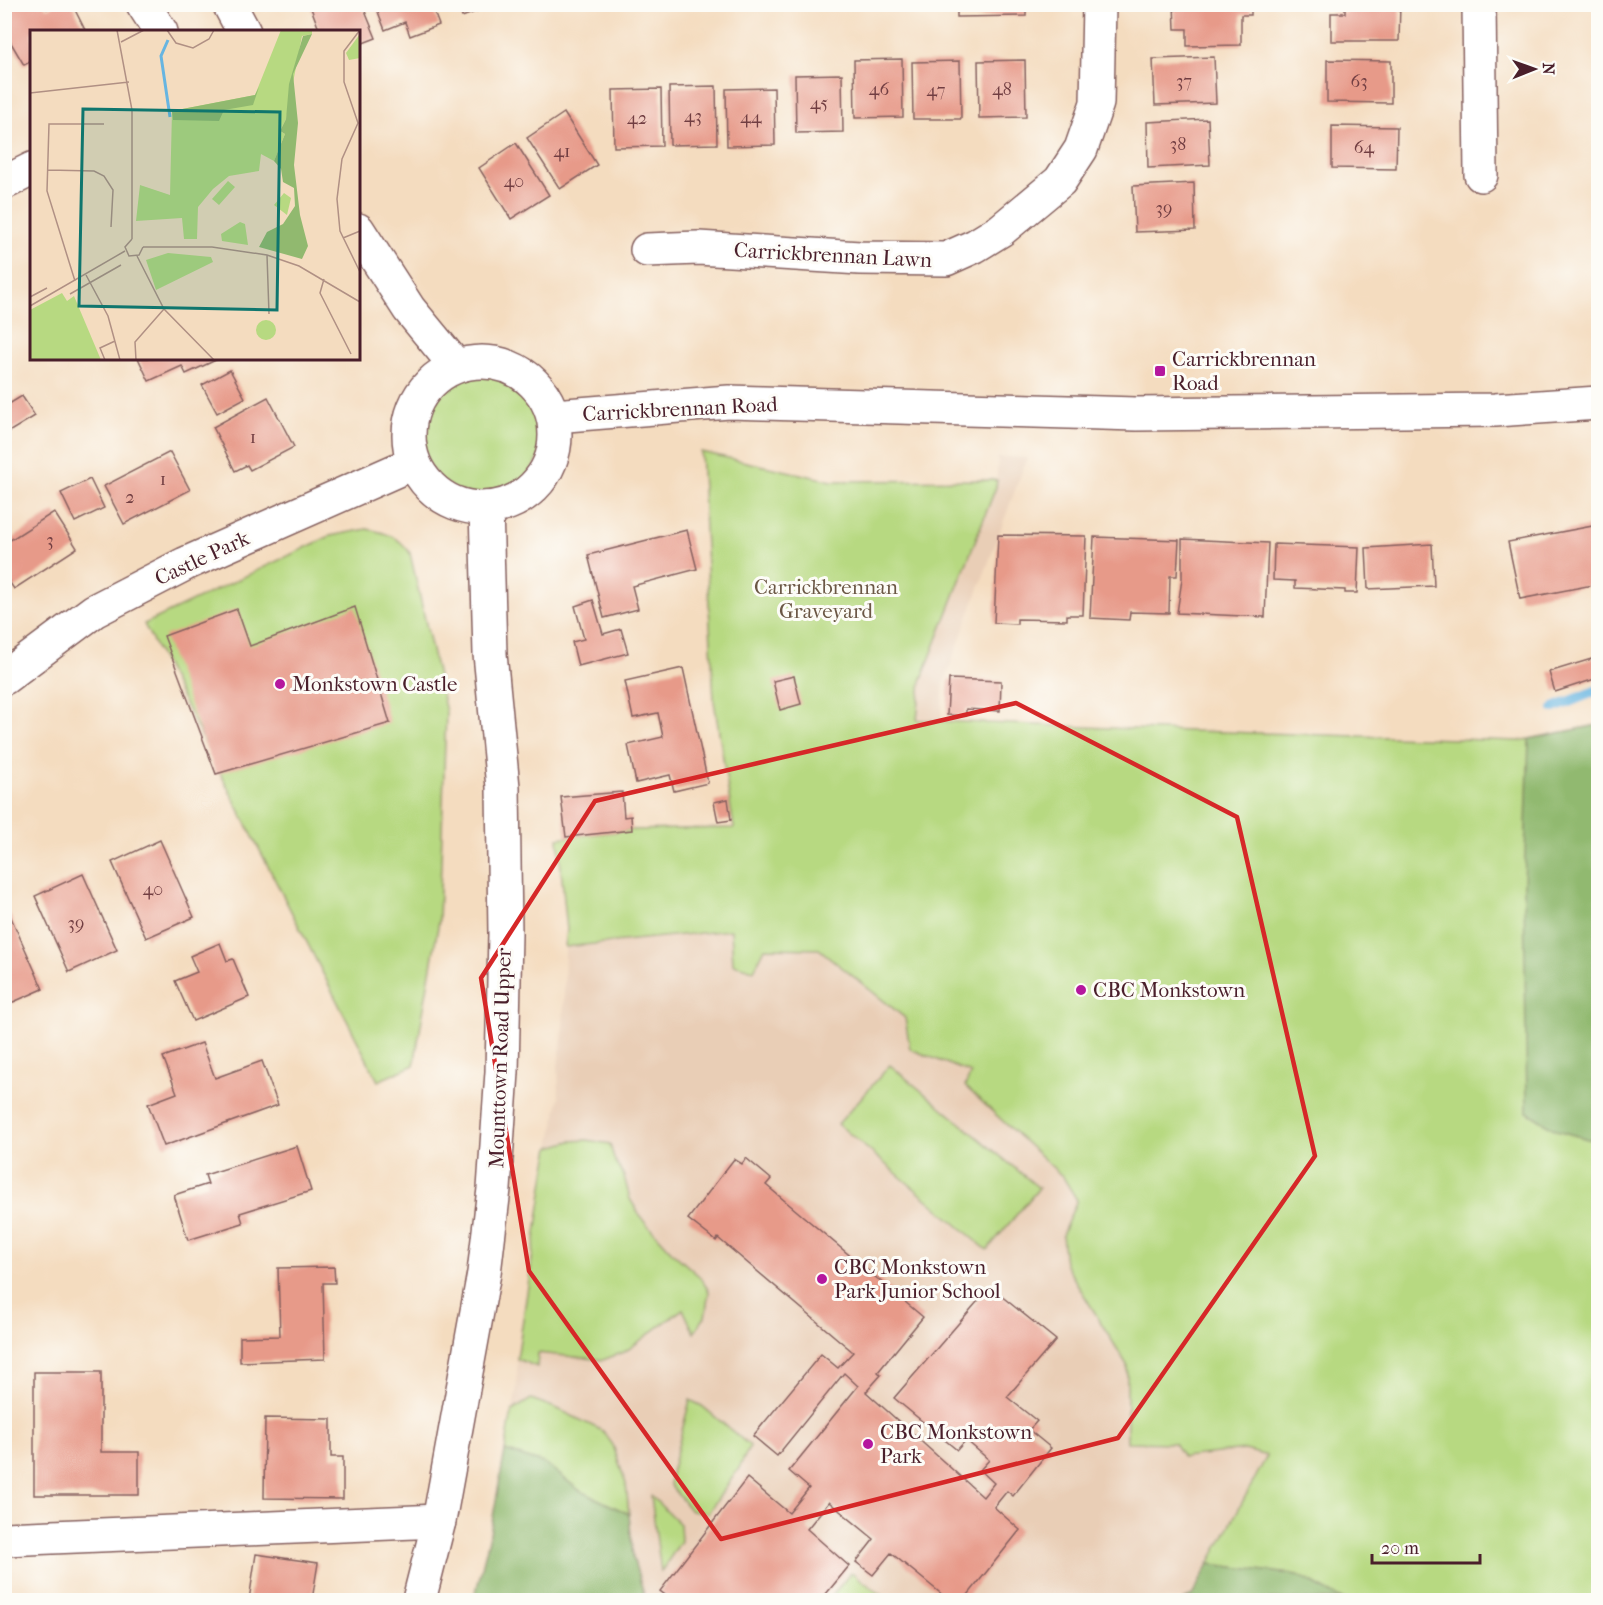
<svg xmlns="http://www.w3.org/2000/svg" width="1603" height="1605" font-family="'IM FELL French Canon',serif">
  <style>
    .built { fill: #e9ceb6 }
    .green { fill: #b7d981; stroke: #807c56; stroke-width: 1.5 }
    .forest { fill: #91b96f; stroke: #6e6c4d; stroke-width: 1.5 }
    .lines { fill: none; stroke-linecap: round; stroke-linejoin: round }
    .stream { stroke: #67b5e1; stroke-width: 10 }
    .building { fill: #e79a89 }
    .minor-casing { stroke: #86615f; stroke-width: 36 }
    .major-casing { stroke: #86615f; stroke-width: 36 }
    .minor { stroke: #fff; stroke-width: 33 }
    .major { stroke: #fff; stroke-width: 33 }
    .marked { fill: none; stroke: #d62828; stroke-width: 4.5; stroke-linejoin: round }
    .poi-dot { fill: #b5179e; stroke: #fdfcf7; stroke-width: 2 }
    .labels { text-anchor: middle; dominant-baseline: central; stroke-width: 6; stroke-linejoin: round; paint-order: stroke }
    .number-label { font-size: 18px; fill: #713e42 }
    .street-label { font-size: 21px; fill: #4a1f2b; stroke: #fdfcf7 }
    .poi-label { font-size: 21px; fill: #4a1f2b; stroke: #fdfcf7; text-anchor: start }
    .park-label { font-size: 21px; fill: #6b5745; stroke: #fdfcf7 }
    .inset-river { fill: none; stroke: #67b5e1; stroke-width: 3 }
    .inset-road { fill: none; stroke: #b09084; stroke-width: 1.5 }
    .view { fill: #0f766e; fill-opacity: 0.15; stroke: #0f766e; stroke-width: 3 }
    .inset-edge { fill: none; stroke: #4a1f2b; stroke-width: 3 }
  </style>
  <rect width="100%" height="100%" fill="#fdfcf7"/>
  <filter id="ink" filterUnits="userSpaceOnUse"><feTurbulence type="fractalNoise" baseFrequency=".0167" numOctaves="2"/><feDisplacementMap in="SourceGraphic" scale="12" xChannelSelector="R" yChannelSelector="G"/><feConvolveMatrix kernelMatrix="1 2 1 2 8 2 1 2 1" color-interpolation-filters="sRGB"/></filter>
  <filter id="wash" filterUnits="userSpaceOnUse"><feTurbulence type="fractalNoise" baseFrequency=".008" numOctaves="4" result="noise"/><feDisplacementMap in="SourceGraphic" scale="24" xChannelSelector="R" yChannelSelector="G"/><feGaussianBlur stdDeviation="1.35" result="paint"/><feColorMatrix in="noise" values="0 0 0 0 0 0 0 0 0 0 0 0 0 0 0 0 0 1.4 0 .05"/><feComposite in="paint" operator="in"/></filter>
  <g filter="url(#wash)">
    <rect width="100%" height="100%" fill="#f4dcbf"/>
    <!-- built -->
    <polygon class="built" points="998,457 1027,458 944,683 941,721 1159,730 1519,741 1598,725 1598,1600 474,1600 489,1539 508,1443 517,1383 517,1359 545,1173 559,1098 558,1065 563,1032 565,947 567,930 558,838 632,830 735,828 909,792 921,682 996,487"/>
    <!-- green -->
    <g class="green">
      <circle cx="482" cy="434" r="61"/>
      <polygon points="701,452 832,481 997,480 996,487 921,681 917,720 1159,730 1519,741 1598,725 1598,1600 1343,1600 1298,1575 1209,1564 1267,1456 1245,1450 1183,1457 1174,1443 1127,1442 1127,1365 1065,1264 1062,1235 1077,1200 1063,1177 965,1086 971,1073 910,1049 905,1018 819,949 765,948 754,970 733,964 731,930 565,947 567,930 558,838 632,830 734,828 714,701"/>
      <path d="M367 529C386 533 399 536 410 553L446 712 439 921 414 1065 378 1081 144 624 330 536Z"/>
      <polygon points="890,1065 1039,1188 987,1250 838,1124"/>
      <polygon points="587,1140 610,1144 614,1159 624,1176 630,1199 642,1219 673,1253 699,1276 709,1291 705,1317 694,1333 683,1309 626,1351 603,1360 538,1353 537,1367 517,1359 545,1173 550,1147 571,1141"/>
      <polygon points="531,1399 558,1409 603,1431 613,1445 626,1484 629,1514 578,1490 546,1464 505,1451 512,1411"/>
      <polygon points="690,1400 702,1406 750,1446 739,1468 708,1513 691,1511 670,1485 671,1473"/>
      <polygon points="651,1496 680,1524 681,1541 661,1572"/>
      <polygon points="851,1572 888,1600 829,1600"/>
    </g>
    <!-- forest -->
    <g class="forest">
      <polygon points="1598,725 1598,1142 1556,1130 1527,1112 1524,885 1529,739"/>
      <polygon points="505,1451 546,1464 579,1490 629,1514 633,1558 646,1600 474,1600 489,1539"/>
      <polygon points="1209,1564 1298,1575 1343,1600 1184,1600 1192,1596"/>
    </g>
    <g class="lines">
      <!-- stream -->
      <polyline class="stream" points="1554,708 1598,690"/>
    </g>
    <g id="blocks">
      <!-- building -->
      <g class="building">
        <polygon points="14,4 44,4 47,9 55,4 72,4 86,32 32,32 32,61 24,65 4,31 4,8"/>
        <polygon points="319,4 362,4 376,38 358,45 358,32 320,32 311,8"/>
        <polygon points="375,4 431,4 439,25 410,36 405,22 385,30"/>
        <polygon points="435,4 453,4 453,5 438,11"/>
        <polygon points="457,4 494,4 494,5 462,17"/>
        <polygon points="957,4 1026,4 1026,16 957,17"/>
        <polygon points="1174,4 1251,4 1251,15 1241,15 1241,45 1187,46 1187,29 1175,29"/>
        <polygon points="1345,4 1400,4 1399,41 1331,41 1331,13 1345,13"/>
        <polygon points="1214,57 1216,103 1155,105 1153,59"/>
        <polygon points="902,59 903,117 855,118 854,60"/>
        <polygon points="1025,60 1026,117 979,118 978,61"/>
        <polygon points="1327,60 1391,61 1391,103 1327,102"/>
        <polygon points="960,61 961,119 913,119 912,62"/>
        <polygon points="842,74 843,132 796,133 795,75"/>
        <polygon points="716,86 717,144 670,145 669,87"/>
        <polygon points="774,88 775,145 727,146 726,89"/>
        <polygon points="661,89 662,146 614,147 613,90"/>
        <polygon points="564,113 597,165 560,189 527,138"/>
        <polygon points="1208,119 1210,165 1148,168 1147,122"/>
        <polygon points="1332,126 1397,127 1396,169 1332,168"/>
        <polygon points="516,143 549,195 511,219 479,168"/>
        <polygon points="1194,183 1195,230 1135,232 1133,186"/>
        <polygon points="138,358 220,358 186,374 182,366 149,381"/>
        <polygon points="230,370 245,398 217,413 202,385"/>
        <polygon points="22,396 35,416 7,433 4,429 4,407"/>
        <polygon points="268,397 294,447 250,470 247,465 235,471 213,427"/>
        <polygon points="170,452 190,490 124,524 104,486"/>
        <polygon points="90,479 104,508 75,522 61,493"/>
        <polygon points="54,512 77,548 14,589 4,574 4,544"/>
        <polygon points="1598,525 1598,584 1520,599 1508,542"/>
        <polygon points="687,530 697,569 632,586 638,609 604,618 588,555"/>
        <polygon points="998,535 1086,536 1083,615 1067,615 1067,620 1017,619 1017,624 994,623"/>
        <polygon points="1094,537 1179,540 1177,576 1170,576 1169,613 1130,612 1129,620 1090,618"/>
        <polygon points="1182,539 1268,543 1265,617 1177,613 1182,579"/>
        <polygon points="1274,544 1359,547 1357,593 1345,593 1345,590 1295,588 1295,581 1273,580"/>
        <polygon points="1432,544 1434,586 1368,589 1366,548"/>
        <polygon points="593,600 603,634 621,629 628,653 578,666 572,642 584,639 575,606"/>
        <polygon points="355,607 390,723 216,774 164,636 237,609 250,646"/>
        <polygon points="1598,657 1598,678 1555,692 1549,672"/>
        <polygon points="683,668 708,783 674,791 670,775 636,783 628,745 663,737 658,713 633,718 625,681"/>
        <polygon points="794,676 801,704 780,710 773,681"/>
        <polygon points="949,679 1001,681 1000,711 966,709 966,716 947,715"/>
        <polygon points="622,792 624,817 631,816 632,830 566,837 561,797"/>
        <polygon points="728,799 731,820 718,822 714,802"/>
        <polygon points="160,840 194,917 146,938 112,862"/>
        <polygon points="83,874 117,950 69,972 35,896"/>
        <polygon points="9,913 43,989 4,1006 4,914"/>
        <polygon points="220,943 227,961 233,959 249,997 193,1021 175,981 197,972 190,956"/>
        <polygon points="202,1043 215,1078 262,1061 278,1105 164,1146 148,1104 177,1093 163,1057"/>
        <polygon points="297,1146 311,1191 240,1213 243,1223 188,1240 174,1195 208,1184 205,1175"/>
        <polygon points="746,1158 771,1179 766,1185 923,1317 878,1372 881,1375 866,1392 983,1497 994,1483 980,1470 989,1460 966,1440 957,1450 894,1398 990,1287 1056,1340 1007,1397 1037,1421 1029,1430 1051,1448 1013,1496 1007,1491 994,1507 1020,1530 964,1600 949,1600 891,1553 873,1575 856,1562 874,1539 829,1502 807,1529 849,1566 821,1600 672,1600 660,1591 747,1478 789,1513 809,1488 789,1471 858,1386 844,1373 777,1456 753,1436 821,1354 838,1368 853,1352 718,1238 716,1241 688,1219 734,1159 742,1164"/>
        <polygon points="334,1267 335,1283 323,1283 325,1359 240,1362 240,1337 280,1336 278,1268"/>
        <polygon points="34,1372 101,1372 101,1452 139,1452 139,1495 34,1495"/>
        <polygon points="265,1418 331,1419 331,1457 343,1457 343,1499 264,1498"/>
        <polygon points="256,1554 318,1563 312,1600 249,1600"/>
      </g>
    </g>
  </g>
  <g filter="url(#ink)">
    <use href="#blocks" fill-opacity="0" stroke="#86615f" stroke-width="1.5"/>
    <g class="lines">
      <defs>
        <g id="minor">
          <polyline points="143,4 161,32"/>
          <polyline points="229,4 244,32"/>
          <polyline points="1479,4 1481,175"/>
          <polyline points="4,183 32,169"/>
          <polyline points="358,230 409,309 456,366"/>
          <polyline points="647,250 698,248 860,258 946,259 975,246 1001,230 1060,181 1081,149 1097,103 1099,4"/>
          <polyline points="4,678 94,611 185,564 413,463"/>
          <polyline points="4,1539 439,1521"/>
        </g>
        <g id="major">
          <circle cx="482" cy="435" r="73"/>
          <polyline points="554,416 729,402 1136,414 1495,410 1598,403"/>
          <polyline points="419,1600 439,1521 484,1273 494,1189 502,1072 505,934 503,787 490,654 486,508"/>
        </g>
      </defs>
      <!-- minor casing -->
      <use href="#minor" class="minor-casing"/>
      <!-- major casing -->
      <use href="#major" class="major-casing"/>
      <!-- minor -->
      <use href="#minor" class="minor"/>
      <!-- major -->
      <use href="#major" class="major"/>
    </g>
  </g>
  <!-- marked area -->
  <path class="marked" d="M1016 703 1237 817 1315 1156 1118 1438 721 1539 529 1271 481 978 595 801Z"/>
  <!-- markers -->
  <g class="poi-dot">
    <rect x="1154" y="365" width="12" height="12" rx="3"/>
    <circle cx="280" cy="684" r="6"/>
    <circle cx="1081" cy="990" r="6"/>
    <circle cx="822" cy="1279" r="6"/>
    <circle cx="868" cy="1444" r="6"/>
  </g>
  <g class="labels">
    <!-- number labels -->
    <g class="number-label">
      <text x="1184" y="81">37</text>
      <text x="1359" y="81">63</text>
      <text x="879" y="89">46</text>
      <text x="1002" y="89">48</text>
      <text x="936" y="90">47</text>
      <text x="819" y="103">45</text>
      <text x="693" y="116">43</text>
      <text x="751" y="117">44</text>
      <text x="637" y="118">42</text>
      <text x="1178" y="144">38</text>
      <text x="1364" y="147">64</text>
      <text x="562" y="151">41</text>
      <text x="514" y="181">40</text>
      <text x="1164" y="208">39</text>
      <text x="253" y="437">1</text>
      <text x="163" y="479">1</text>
      <text x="130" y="497">2</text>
      <text x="50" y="540">3</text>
      <text x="153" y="889">40</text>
      <text x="76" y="923">39</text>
    </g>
    <!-- street labels -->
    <g class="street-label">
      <text transform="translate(833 255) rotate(3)">Carrickbrennan Lawn</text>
      <text transform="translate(680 409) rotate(-3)">Carrickbrennan Road</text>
      <text transform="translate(202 558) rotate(-25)">Castle Park</text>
      <text transform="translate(500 1058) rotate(-88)">Mounttown Road Upper</text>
    </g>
    <!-- poi labels -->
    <g class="poi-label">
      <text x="1172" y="359">Carrickbrennan<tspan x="1172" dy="24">Road</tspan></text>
      <text x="292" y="684">Monkstown Castle</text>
      <text x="1093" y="990">CBC Monkstown</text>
      <text x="834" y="1267">CBC Monkstown<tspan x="834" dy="24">Park Junior School</tspan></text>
      <text x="880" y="1432">CBC Monkstown<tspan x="880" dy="24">Park</tspan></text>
    </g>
    <!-- park labels -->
    <g class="park-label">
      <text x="826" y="587">Carrickbrennan<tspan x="826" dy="24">Graveyard</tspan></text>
    </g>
  </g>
  <!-- overview -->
  <g transform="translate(30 30)">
    <rect width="330" height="330" fill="#f4dcbf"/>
    <path d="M251 0H282V4L272 6 256 89 250 101 255 104 244 131 231 124 229 141 199 146 183 159 168 177 167 209H154L152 188 106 191 110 155 140 165 142 81 225 65ZM330 4V28L319 30 316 23ZM198 151 205 157 189 175 182 169ZM254 163 261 168 257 185 244 175ZM210 192 215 194 218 215 192 211 191 204ZM138 223 181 227 183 232 126 260 116 230ZM32 263 37 271 44 266 71 330H0V280ZM226 300a10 10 0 1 1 20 0a10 10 0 1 1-20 0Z" fill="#b7d981"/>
    <path d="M282 4 263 44 268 93 264 135 270 185 278 216 272 229 229 217 237 202 253 194 265 176 264 158 253 152 251 139 244 131 255 104 250 101 256 89 259 54 273 6ZM229 57 223 75 194 80 189 91 143 90 142 81 225 65Z" fill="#91b96f"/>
    <path class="inset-river" d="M138 10 131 26 140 87"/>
    <path class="inset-road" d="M87 0 102 80V209M137 0 146 13 163 18 179 9 184 0M330 0 314 21V52L328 93 312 129 307 169 310 201 330 242M91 12 114 0M0 63 99 52M18 140 64 141 74 146 83 160 81 197M313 208 330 201M102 209 95 217 99 226 109 225 113 217M113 217H182L237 225 269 236 330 272M237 225 239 284M107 226 134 279 184 330M56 245 78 286 90 330M294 249 290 263 321 324M45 251 17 161 19 94H74M40 264 91 235M0 267 17 258M0 276 95 221M75 330 70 318 85 311M106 330 105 312 134 279"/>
    <path class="view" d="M53 79 250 82 247 280 49 276Z"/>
    <rect width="330" height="330" class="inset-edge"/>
  </g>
  <!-- margin -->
  <rect width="1603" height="1605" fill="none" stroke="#fdfcf7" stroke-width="24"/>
  <!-- north arrow -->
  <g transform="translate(1534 69) rotate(89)" stroke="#fdfcf7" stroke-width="4.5" paint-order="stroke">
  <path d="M0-4.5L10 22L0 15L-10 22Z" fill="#4a1f2b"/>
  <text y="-9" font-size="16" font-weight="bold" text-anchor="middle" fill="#4a1f2b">N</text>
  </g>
  <!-- scale -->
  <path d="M1372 1554v9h108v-9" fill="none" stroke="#4a1f2b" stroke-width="3"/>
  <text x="1381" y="1554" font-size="18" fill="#4a1f2b" stroke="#fdfcf7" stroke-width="4.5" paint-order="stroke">20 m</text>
</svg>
